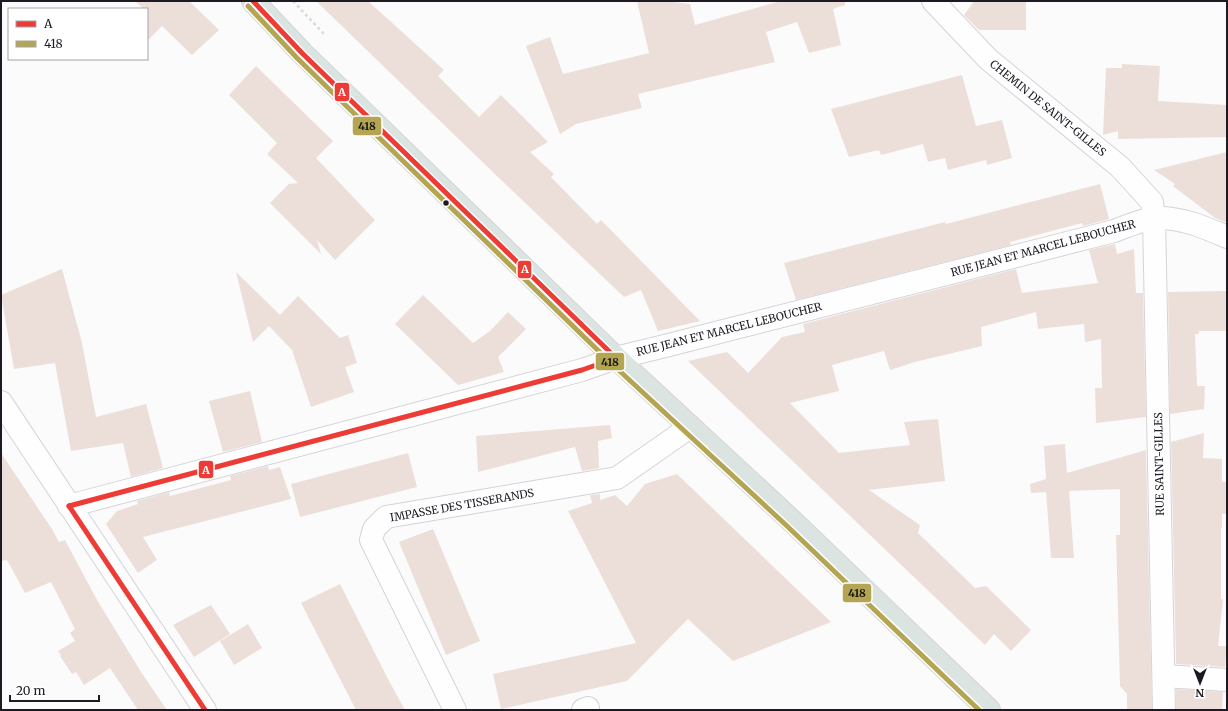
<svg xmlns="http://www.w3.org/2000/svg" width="1228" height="711" font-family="Merriweather,serif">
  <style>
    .building { fill: #ecdfda }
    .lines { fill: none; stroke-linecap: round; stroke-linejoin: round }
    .minor-casing { stroke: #d5d3d8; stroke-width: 24 }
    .primary-casing { stroke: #d5d4d6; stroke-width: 24 }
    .path { stroke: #dbdadb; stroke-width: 2.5; stroke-dasharray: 3 3; stroke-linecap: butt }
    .minor { stroke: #fefefe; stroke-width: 22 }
    .primary { stroke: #dce4e2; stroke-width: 22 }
    .bus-1-casing { stroke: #fff; stroke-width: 8 }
    .bus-2-casing { stroke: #fff; stroke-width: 8 }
    .bus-1 { stroke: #ed3b36; stroke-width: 5 }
    .bus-2 { stroke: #b3a552; stroke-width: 5 }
    .bus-dot { fill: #1e1923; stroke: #fff; stroke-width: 1.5 }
    .labels { text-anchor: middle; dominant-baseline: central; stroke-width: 3; stroke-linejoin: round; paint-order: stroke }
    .street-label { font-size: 11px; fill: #1e1923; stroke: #fff }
    .line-badge { stroke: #fff; stroke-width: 1.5 }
    .badge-label { font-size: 11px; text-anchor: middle; font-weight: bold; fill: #fff }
    .pale-badge-label { font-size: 11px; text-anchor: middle; font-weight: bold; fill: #111 }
  </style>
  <rect width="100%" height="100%" fill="#fbfbfb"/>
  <!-- building -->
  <g class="building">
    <polygon points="135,1 189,1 219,30 192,55 162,26 147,41 147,9 144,9"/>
    <polygon points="316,1 368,1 444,70 438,76 479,117 501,95 548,142 530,152 554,174 551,177 597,224 601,220 700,321 658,331 641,290 624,297 499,178"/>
    <polygon points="637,1 665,1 690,4 695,25 781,1 845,1 845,5 833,9 841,45 809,53 797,22 766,32 775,62 638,94 642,108 576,124 560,134 526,46 550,37 563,74 649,53"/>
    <polygon points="974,1 1026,1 1026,30 979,30 964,15"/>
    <polygon points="1122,64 1160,66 1158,101 1227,105 1227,137 1118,139 1118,131 1103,135 1106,68 1122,68"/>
    <polygon points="256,66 333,141 316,158 375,220 335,260 317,240 321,254 270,203 289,184 298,183 267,154 277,143 229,95"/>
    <polygon points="962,75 976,126 1002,120 1012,158 987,165 986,160 948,170 945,158 928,162 923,144 881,155 879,150 849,157 831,109"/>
    <polygon points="1227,152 1227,223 1215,218 1173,186 1175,184 1154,170"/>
    <polygon points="1100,184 1109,219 1083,226 1082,223 1010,242 1011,245 796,300 784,263 945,222 946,224"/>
    <polygon points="1115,244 1117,254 1134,249 1136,293 1143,293 1146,417 1096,423 1095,388 1102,388 1101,339 1085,342 1084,324 1038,329 1036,312 981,327 982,346 915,362 890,370 884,351 832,365 839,391 790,403 839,453 910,445 904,422 938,419 945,481 869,490 920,525 918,533 975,588 986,586 1031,630 1011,651 994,634 985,645 688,361 727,352 748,373 782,337 805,332 803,324 1016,269 1022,293 1098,283 1089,250"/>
    <polygon points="62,269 82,343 96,417 146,404 163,468 131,477 123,443 71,451 55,363 14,369 1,295"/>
    <polygon points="236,272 280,315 298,296 340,338 348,335 357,363 345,367 354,392 311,407 292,350 269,326 253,342"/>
    <polygon points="1227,291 1227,331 1199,331 1199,334 1195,334 1197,386 1205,386 1204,409 1170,414 1168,292"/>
    <polygon points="423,295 473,343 490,331 508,312 526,329 498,357 504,372 458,385 395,324"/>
    <polygon points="250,391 262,442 223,452 209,401"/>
    <polygon points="610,425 612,438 598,441 599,468 582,471 575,447 478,472 476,436"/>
    <polygon points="1204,433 1203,458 1222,459 1222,482 1227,482 1227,514 1222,514 1222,528 1221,528 1221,599 1223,599 1218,646 1227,646 1225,667 1176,664 1171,442"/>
    <polygon points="1065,444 1067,473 1146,450 1152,710 1127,710 1127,694 1120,686 1116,535 1120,535 1120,489 1069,491 1074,558 1051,558 1046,492 1031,493 1030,484 1046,479 1044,446"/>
    <polygon points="1,453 52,529 59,542 65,540 97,600 141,672 167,710 138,710 110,668 84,685 76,672 72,674 60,656 61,655 58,651 75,641 70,633 75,629 51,582 25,593 7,560 1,561"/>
    <polygon points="408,453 417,487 300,517 291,484"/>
    <polygon points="268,466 269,470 280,467 291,499 143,537 157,560 138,573 106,524 117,511 138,504 137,501 169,492 170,496 231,480 230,476"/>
    <polygon points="677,474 831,622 733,661 688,619 627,681 501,709 493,674 636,643 568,511 592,503 590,495 600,494 600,500 615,495 627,506 645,484"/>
    <polygon points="433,529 480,641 446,655 399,542"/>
    <polygon points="340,584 389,681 405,710 356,710 301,603"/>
    <polygon points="211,605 230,634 194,657 173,625"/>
    <polygon points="248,624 262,648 234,665 220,641"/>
    <polygon points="1176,689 1223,692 1222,710 1176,710"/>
  </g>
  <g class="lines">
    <defs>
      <g id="minor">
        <polyline points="933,1 988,59 1120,167 1152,202 1154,218 1164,710"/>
        <polyline points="1,402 205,710"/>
        <path d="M69 506 582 370 616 358 669 345 1114 231C1125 227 1144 219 1155 218 1181 217 1204 227 1227 237"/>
        <polyline points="1164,676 1227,680"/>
        <polyline points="455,710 371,540 374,529 386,517 617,478 690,427"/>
        <polyline points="583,710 588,708"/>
      </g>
      <polyline id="primary" points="253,1 302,53 616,358 792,521 989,710"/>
    </defs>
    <!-- minor casing -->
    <use href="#minor" class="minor-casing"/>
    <!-- primary casing -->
    <use href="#primary" class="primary-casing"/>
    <!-- path -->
    <polyline class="path" points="293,1 323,33 321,34"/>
    <!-- minor -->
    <use href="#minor" class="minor"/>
    <!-- primary -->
    <use href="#primary" class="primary"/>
    <defs>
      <g id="bus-1">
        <polyline points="253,1 302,53 616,358"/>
        <polyline points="69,506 582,370 616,358"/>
        <polyline points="69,506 205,710"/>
      </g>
      <polyline id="bus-2" points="248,6 297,58 611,363 787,526 979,710"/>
    </defs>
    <!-- bus-1 casing -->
    <use href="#bus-1" class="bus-1-casing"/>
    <!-- bus-2 casing -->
    <use href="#bus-2" class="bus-2-casing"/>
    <!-- bus-1 -->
    <use href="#bus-1" class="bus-1"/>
    <!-- bus-2 -->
    <use href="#bus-2" class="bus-2"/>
  </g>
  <!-- markers -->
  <circle class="bus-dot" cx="446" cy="203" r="3.5"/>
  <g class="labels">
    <!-- street labels -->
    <g class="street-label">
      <text transform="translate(1048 108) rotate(39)">CHEMIN DE SAINT-GILLES</text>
      <text transform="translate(1043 248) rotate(-15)">RUE JEAN ET MARCEL LEBOUCHER</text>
      <text transform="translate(729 329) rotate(-14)">RUE JEAN ET MARCEL LEBOUCHER</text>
      <text transform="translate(1159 464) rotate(-91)">RUE SAINT-GILLES</text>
      <text transform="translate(462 505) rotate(-10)">IMPASSE DES TISSERANDS</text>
    </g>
  </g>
  <g class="line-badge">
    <rect x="334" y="82" width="16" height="20" rx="4" fill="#ed3b36"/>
    <rect x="352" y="116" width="30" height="20" rx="4" fill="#b3a552"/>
    <rect x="517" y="260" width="15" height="19" rx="4" fill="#ed3b36"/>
    <rect x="595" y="352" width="30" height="19" rx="4" fill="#b3a552"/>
    <rect x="198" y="460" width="16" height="19" rx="4" fill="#ed3b36"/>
    <rect x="842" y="583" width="30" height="20" rx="4" fill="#b3a552"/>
  </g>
  <g class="badge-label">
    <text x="342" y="96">A</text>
    <text x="525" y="273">A</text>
    <text x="206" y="474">A</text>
  </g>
  <g class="pale-badge-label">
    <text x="367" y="130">418</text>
    <text x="610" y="366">418</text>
    <text x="857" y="597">418</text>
  </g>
  <!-- border -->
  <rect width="1228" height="711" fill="none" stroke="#1e1923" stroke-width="4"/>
  <!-- legend -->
  <rect x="8" y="8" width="140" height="52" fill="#ffffff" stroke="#a5a3a7"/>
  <rect x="16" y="21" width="20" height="6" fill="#ed3b36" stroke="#a5a3a7"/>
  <text x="44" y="28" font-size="12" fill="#1e1923">A</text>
  <rect x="16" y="41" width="20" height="6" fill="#b3a552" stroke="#a5a3a7"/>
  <text x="44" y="48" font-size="12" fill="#1e1923">418</text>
  <!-- north arrow -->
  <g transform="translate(1200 683) rotate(180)" stroke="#ffffff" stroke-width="3" paint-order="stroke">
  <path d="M0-3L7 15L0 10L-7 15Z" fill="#1e1923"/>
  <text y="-6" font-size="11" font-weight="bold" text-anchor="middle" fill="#1e1923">N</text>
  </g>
  <!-- scale -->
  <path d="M10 695v6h89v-6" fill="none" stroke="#1e1923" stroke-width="2"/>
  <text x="16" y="695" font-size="12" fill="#1e1923" stroke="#ffffff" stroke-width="3" paint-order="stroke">20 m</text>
</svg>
